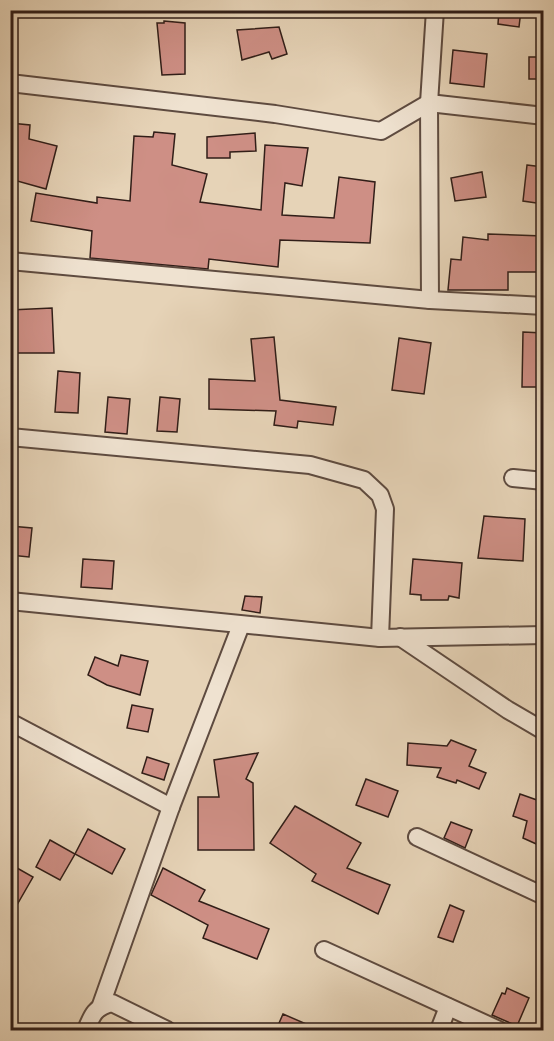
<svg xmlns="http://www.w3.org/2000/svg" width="554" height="1041" font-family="'IM FELL DW Pica',serif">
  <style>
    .building { fill: #ce8f85; stroke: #311e18; stroke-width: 1.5 }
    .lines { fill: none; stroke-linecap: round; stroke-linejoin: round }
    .street-casing { stroke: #5e4b40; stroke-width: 20 }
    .street { stroke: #efe2d0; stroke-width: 16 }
  </style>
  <rect width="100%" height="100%" fill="#e6d3b7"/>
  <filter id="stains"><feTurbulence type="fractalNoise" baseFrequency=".00333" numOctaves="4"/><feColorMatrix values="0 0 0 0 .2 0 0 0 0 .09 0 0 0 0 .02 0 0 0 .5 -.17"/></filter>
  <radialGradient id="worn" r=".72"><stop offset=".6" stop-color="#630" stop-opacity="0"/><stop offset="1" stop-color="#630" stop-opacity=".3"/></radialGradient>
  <!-- building -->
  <g class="building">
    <polygon points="499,10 521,10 519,27 498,24"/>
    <polygon points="164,21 185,23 185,74 162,75 157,23 164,23"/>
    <polygon points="279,27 287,54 272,59 269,52 242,60 237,30"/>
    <polygon points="453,50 487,54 484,87 450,83"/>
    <rect x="529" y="57" width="14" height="22"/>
    <polygon points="10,123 30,125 29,139 57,146 46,189 10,179 10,164 17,139 10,139"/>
    <polygon points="154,132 175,134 172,165 207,174 200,202 261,210 265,145 308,148 302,186 285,183 282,215 334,218 339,177 375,182 370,243 280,240 278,267 209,259 208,269 90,258 92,231 31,221 36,193 97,203 97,197 130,201 134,136 153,137"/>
    <polygon points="255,133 256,151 230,152 230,158 207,158 207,137"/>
    <polygon points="527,165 543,167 543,204 523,201"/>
    <polygon points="482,172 486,197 455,201 451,178"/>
    <polygon points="488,234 543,236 543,272 508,272 508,290 448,290 451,259 461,260 463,237 488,240"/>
    <polygon points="52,308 54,353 16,353 16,331 10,331 10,310"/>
    <polygon points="523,332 543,333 543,387 522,387"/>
    <polygon points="274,337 280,400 336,407 333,425 298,421 297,428 274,425 276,411 209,409 209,379 255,381 251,339"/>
    <polygon points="399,338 431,343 424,394 392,390"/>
    <polygon points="58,371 80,373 78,413 55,412"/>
    <polygon points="108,397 130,399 127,434 105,432"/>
    <polygon points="160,397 180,399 177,432 157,431"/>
    <polygon points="484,516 525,519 523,561 478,558"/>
    <polygon points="10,526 32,528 29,557 10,555"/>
    <polygon points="83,559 114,561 112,589 81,587"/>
    <polygon points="413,559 462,563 459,598 449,596 448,600 421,600 421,595 410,594"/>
    <polygon points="245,596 262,597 260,613 242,610"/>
    <polygon points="121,655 148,661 140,695 107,685 88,675 95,657 118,666"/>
    <polygon points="132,705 153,709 148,732 127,728"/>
    <polygon points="451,740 476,750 469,766 486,773 479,789 457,780 456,783 437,777 441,768 407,765 408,743 447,746"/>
    <polygon points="258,753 246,779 253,783 254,850 198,850 198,797 219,797 214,760"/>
    <polygon points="147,757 169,764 164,780 142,773"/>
    <polygon points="366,779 398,791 388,817 356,805"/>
    <polygon points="543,788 543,847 523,838 527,821 513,816 520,794 537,800"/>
    <polygon points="295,806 361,843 347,868 390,885 378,914 312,881 316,874 270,843"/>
    <polygon points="451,822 472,830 465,848 444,838"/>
    <polygon points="88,829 125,849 112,874 75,854"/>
    <polygon points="50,840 75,854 60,880 36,867"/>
    <polygon points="10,864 33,877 10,917"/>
    <polygon points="163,868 205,890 199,901 269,929 257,959 203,938 208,925 151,895"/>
    <polygon points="450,905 464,911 453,942 438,937"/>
    <polygon points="507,988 529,998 517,1026 492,1015 502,993 505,994"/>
    <polygon points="283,1014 320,1030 276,1030"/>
  </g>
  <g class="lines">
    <defs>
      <g id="street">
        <polyline points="10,83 275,114 381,131 429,103 544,116"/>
        <polyline points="10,261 430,300 544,306"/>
        <polyline points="430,300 429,103 435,10"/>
        <polyline points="10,437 310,465 364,480 380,495 385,509 380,638"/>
        <polyline points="513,478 544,481"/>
        <polyline points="10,601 380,638 544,635"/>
        <polyline points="400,637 508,710 544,731"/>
        <polyline points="10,722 171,807"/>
        <polyline points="417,837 544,896"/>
        <polyline points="324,950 499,1030"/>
        <polyline points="101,1005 171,807 241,625"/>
        <path d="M86 1030C92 1015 95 1007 112 1003L167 1030"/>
        <polyline points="439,1030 448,1007"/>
      </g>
    </defs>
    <!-- street casing -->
    <use href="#street" class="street-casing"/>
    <!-- street -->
    <use href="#street" class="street"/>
  </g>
  <!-- margin -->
  <rect width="554" height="1041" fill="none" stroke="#e6d3b7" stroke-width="36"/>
  <rect x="12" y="12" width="530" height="1017" fill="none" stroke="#311e18" stroke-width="3"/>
  <rect x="18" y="18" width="518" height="1005" fill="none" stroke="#311e18" stroke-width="1.5"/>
  <rect width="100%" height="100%" filter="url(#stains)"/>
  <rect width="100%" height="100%" fill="url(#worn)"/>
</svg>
